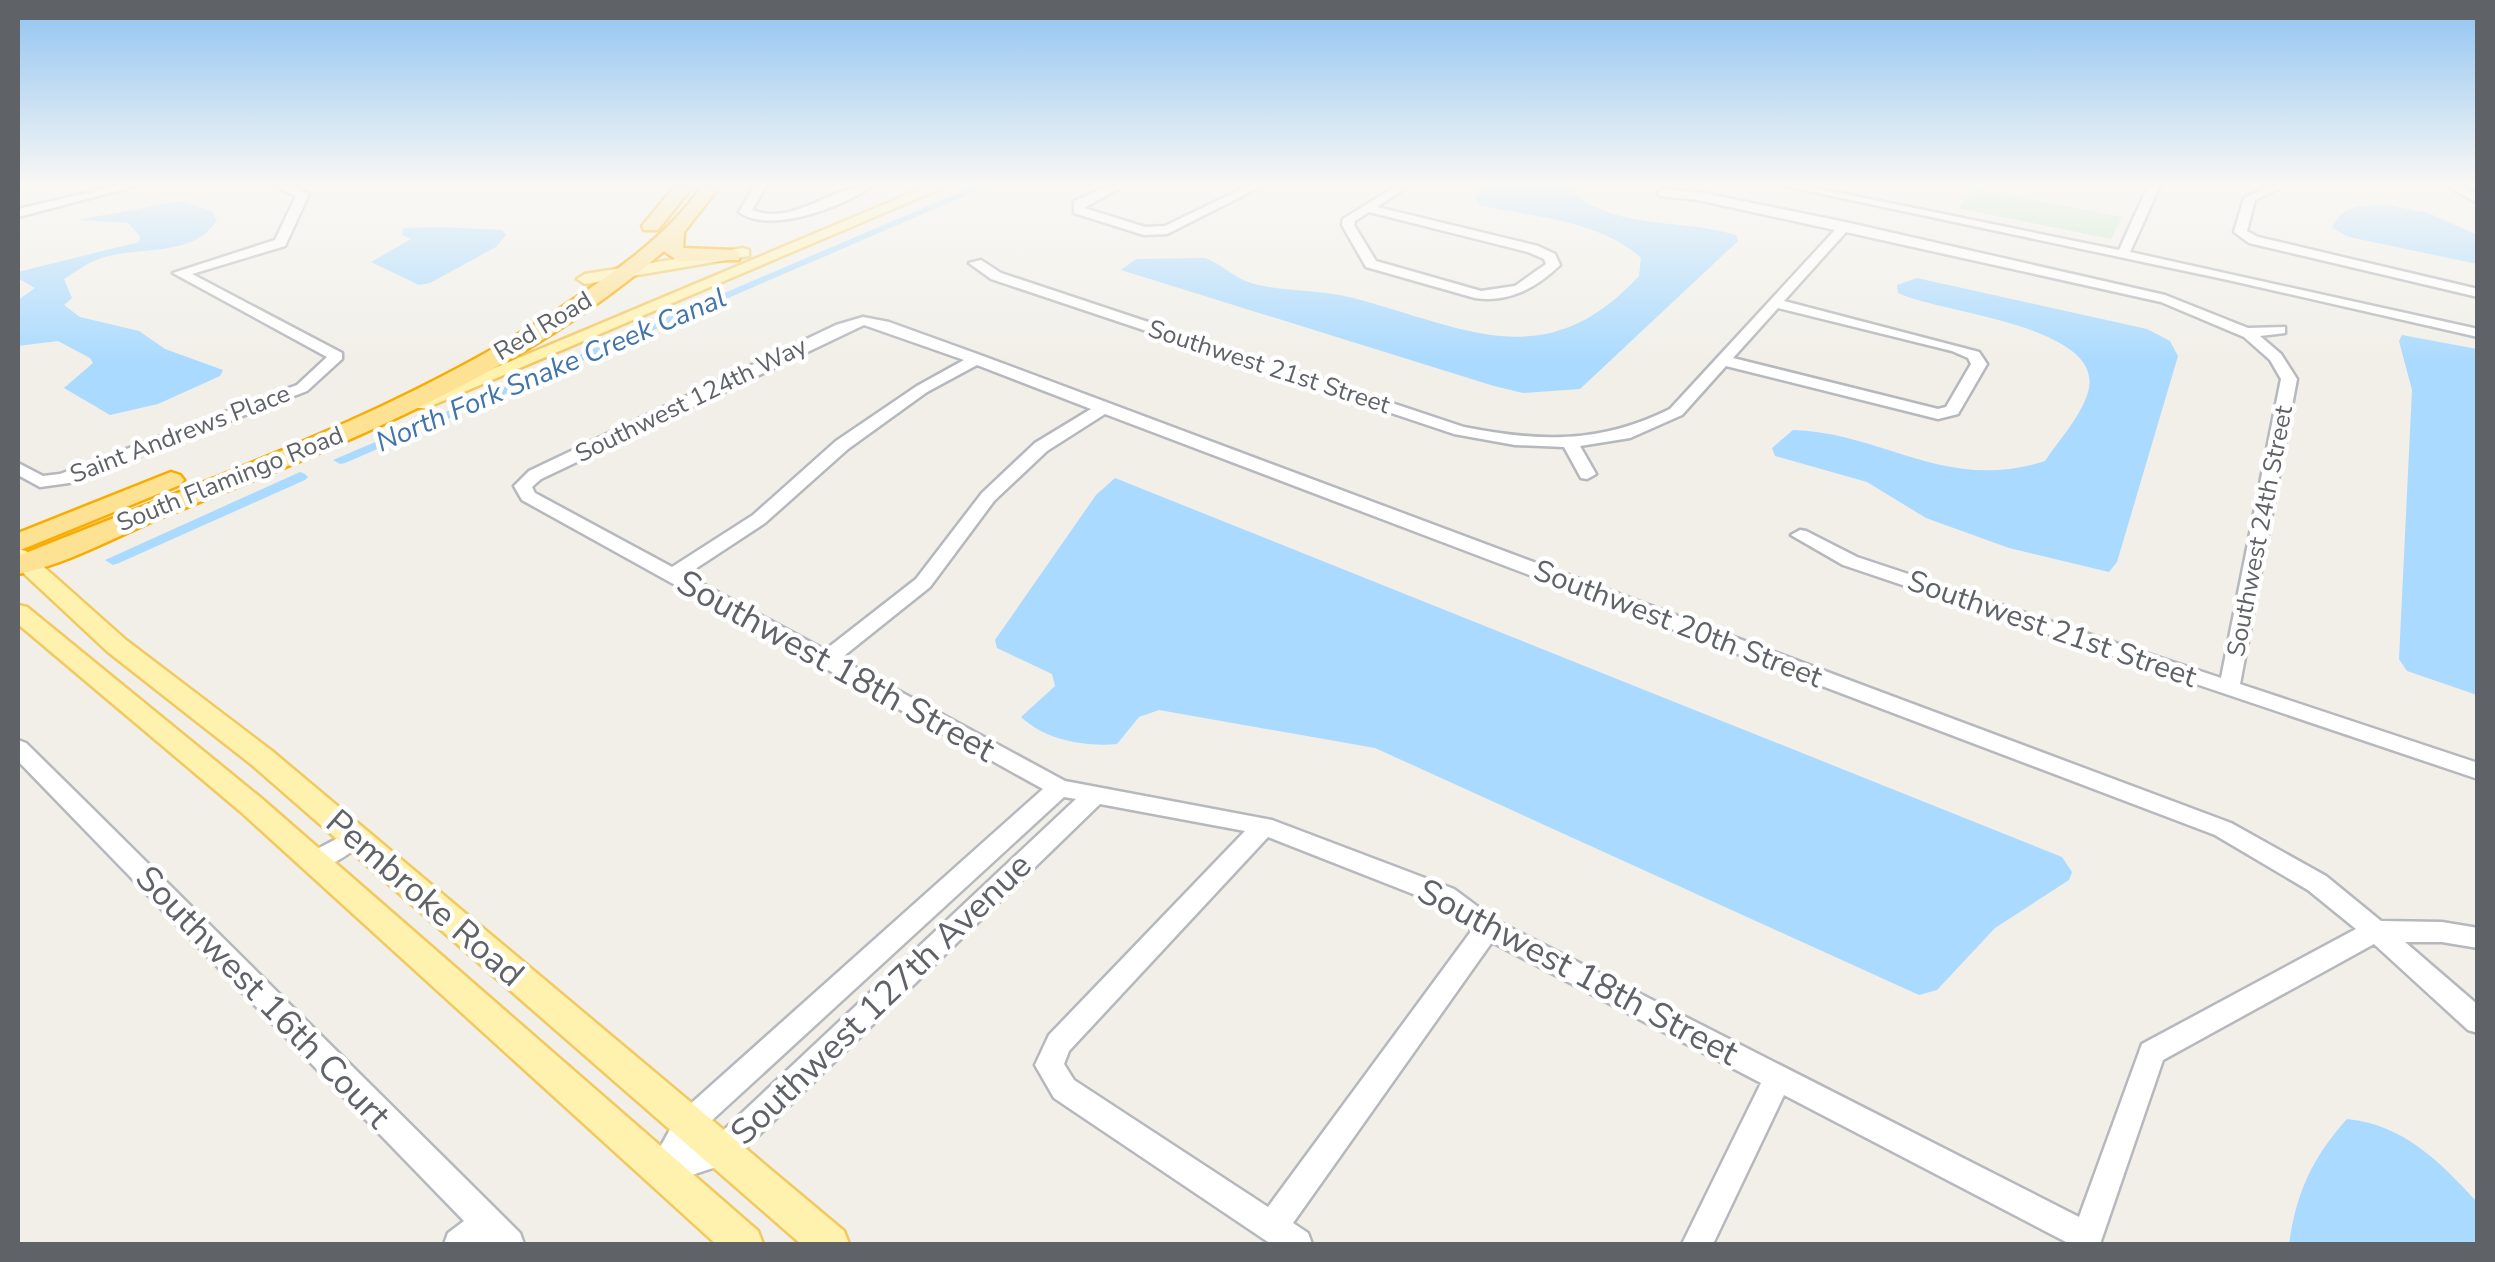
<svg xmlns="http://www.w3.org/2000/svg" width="2495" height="1262" font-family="'Nunito Sans',sans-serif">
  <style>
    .green { fill: #c5e8c5 }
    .water { fill: #aadaff }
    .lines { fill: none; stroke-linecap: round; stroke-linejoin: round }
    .canal { fill: #aadaff; fill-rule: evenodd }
    .minor-casing { stroke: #b5b8bc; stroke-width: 5 }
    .major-casing { stroke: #f2c960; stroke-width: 5 }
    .highway-casing { stroke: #f9ab00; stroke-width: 5 }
    .minor { fill: #fff; fill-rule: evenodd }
    .major { fill: #fff2af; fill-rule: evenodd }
    .highway { fill: #fde293; fill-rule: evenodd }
    .labels { text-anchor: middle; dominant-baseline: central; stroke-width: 9; stroke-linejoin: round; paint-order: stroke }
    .far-street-label { font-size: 25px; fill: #5f6368; stroke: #fff }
    .far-water-label { font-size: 28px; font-style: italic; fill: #4174aa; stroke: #fff }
    .street-label { font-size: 30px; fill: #5f6368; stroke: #fff }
    .near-street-label { font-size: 35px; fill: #5f6368; stroke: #fff }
  </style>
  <rect width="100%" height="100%" fill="#f1efe8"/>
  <!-- green -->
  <polygon class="green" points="1974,188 2122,217 2111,239 1958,208"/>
  <!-- water -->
  <g class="water">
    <path d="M1489 186H1577L1574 194C1623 231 1681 218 1736 235L1738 241 1580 389 1523 393 1494 386 1121 270 1136 259 1205 258C1221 263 1232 277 1251 283 1282 292 1317 289 1349 297 1463 326 1544 379 1639 276L1641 258C1600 220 1532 217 1479 205L1474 196Z"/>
    <path d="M181 201 212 211 217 220C193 259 137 245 99 259 87 263 75 272 64 279L72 298 64 305 80 317 139 331 165 349 223 370 220 376 158 404 110 415 64 388 93 363 90 358 58 341 18 346V300L35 288 18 278V272L139 242 140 236 128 223 78 220Z"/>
    <path d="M2386 205 2428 213 2477 235V264L2349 237 2332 228C2343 204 2362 206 2386 205Z"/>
    <polygon points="440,227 502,230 506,235 496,247 430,283 419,285 371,262 411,239 402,235 403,228"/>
    <path d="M1917 278 2147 329 2170 341 2178 356 2117 562 2109 572 2009 548 1926 518 1867 482 1775 456 1772 448 1793 430C1885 433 1946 493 2045 461 2059 440 2084 413 2089 388 2101 324 1934 312 1898 293L1897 285Z"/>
    <polygon points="2402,335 2477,349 2477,695 2407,671 2399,659 2412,390 2399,341"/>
    <path d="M1115 478 2062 857 2072 872 2069 880 1995 928 1937 990 1919 995 1375 748 1159 710 1139 717 1117 744C1085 747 1045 740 1021 717L1055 686 1052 674 997 648 995 640 1096 495Z"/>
    <path d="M2347 1119C2404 1125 2439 1161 2477 1202V1244H2289C2296 1193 2312 1158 2347 1119Z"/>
  </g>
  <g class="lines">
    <!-- canal -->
    <g class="canal">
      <polygon points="975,186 988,186 345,463 340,464 333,460"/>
      <polygon points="300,472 305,474 308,477 305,480 119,563 113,565 105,560"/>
    </g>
    <defs>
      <g id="minor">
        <polygon points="117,186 136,186 18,217 18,209"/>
        <polygon points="275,186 291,186 309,194 285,246 192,274 342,353 342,359 307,391 69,483 40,487 18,475 18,463 43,476 60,474 297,385 327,357 173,273 275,240 296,196"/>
        <path d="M754 186H766L752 210C794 227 832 184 873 186 843 206 771 235 739 212Z"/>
        <polygon points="1108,186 1123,186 1084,208 1145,227 1165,226 1248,186 1262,186 1167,234 1144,235 1074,213 1074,201"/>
        <path d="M1396 186H1409L1377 207 1538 246 1555 254 1560 265C1536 288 1509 303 1475 298L1366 267 1342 225 1343 219ZM1369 212 1528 252 1544 259 1546 264 1515 286 1481 291 1376 261 1354 225 1355 221Z"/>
        <polygon points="1785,186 1806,186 2119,250 2148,186 2160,186 2130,252 2478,329 2478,337 2228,280"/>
        <polygon points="2269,186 2284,186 2255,200 2247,231 2258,237 2478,289 2478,297 2249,243 2234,232 2244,198"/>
        <polygon points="2446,186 2460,186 2478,195 2478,203"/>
        <path d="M1664 189 1698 192 1845 222 2165 295 2248 328 2285 327V333L2260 336 2281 354 2297 379 2240 684 2478 763V779L1843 565 1791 535 1800 530 1806 531 1857 557 2221 678 2281 379 2270 360 2244 337 2161 302 1846 232 1784 301 1979 352 1987 364 1958 414 1938 419 1726 366 1682 415 1630 438 1580 446 1596 474 1587 479 1581 478 1564 447 1515 445 1454 434 991 279 969 263 981 260 1001 273 1464 427C1539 442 1600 444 1670 409L1835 230 1698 200 1660 196 1658 193ZM1778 308 1952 351 1968 358 1971 364 1946 407 1938 409 1733 358Z"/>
        <path d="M863 317 889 322 983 356 2231 823 2326 876 2381 921 2442 922 2478 928V948L2442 942H2405L2478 1005V1033L2468 1030 2374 944 2163 1060 2100 1244H2070L1784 1095 1713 1244H1682L1761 1083 1492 942 1293 1223 1308 1233 1312 1244H1271L1054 1098 1035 1065 1049 1035 1245 831 1100 804 731 1162 662 1185 651 1181 647 1171 678 1115 1043 789 522 500 514 486 529 471 836 325ZM864 325 964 360 917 386 836 441 753 515 672 567 535 493 532 487 541 479ZM977 365 1091 409 1035 443 982 493 916 579 825 650 686 575 765 523 848 449 927 392ZM1105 414 2215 835 2308 890 2356 929 2142 1044 2079 1217 1497 921 1454 889 1272 820 1065 781 840 659 930 587 994 501 1047 451ZM1064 797 1076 799 712 1141 690 1148 698 1133ZM1268 837 1436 903 1472 930 1268 1207 1074 1080 1064 1064 1069 1051Z"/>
        <polygon points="18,740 26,743 88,804 520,1233 524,1244 444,1244 448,1233 464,1221 18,761"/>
        <path d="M355 829 363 832 367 838 363 844C347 854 326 873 306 867L303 861 306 855Z"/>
      </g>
      <g id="major">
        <polygon points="928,186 947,186 426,408 412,408 409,404"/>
        <polygon points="743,248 749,250 749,256 585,284 577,279 585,274"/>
        <polygon points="18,549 26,551 126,640 272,751 844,1231 849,1244 801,1244 252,765 108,652 18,568"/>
        <polygon points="18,605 27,607 261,798 758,1231 763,1244 716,1244 241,812 18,624"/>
      </g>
      <g id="highway">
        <polygon points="675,186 693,186 658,230 644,230 642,226"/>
        <path d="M702 186H720L684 232 683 248 732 250 739 252V260L678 261 664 251C523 374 339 446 167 515 119 535 68 564 18 574V556C201 482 392 417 559 309 612 274 666 238 702 186Z"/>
        <polygon points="171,472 180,475 184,480 180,485 18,551 18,533"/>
      </g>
    </defs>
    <!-- minor casing -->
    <use href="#minor" class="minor-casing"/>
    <!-- major casing -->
    <use href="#major" class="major-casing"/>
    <!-- highway casing -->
    <use href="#highway" class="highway-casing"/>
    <!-- minor -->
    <use href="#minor" class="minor"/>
    <!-- major -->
    <use href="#major" class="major"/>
    <!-- highway -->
    <use href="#highway" class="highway"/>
  </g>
  <!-- sky -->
  <linearGradient id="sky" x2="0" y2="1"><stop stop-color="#8fc3f1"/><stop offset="0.51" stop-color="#f9f8f5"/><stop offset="1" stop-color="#f9f8f5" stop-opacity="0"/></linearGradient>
  <rect width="2495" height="362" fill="url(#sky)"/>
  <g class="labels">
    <!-- far-street labels -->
    <g class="far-street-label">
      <text transform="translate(543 326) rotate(-31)">Red Road</text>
      <text transform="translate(1269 367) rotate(18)">Southwest 21st Street</text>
      <text transform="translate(691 400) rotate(-26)">Southwest 124th Way</text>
      <text transform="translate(180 434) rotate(-21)">Saint Andrews Place</text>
      <text transform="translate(230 479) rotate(-22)">South Flamingo Road</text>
      <text transform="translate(2260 531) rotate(-79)">Southwest 24th Street</text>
    </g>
    <!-- far-water labels -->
    <g class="far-water-label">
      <text transform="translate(551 370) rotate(-23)">North Fork Snake Creek Canal</text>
    </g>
    <!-- street labels -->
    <g class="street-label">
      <text transform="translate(1678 624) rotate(21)">Southwest 20th Street</text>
      <text transform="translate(2052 629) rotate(19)">Southwest 21st Street</text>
    </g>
    <!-- near-street labels -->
    <g class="near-street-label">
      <text transform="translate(836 666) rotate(29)">Southwest 18th Street</text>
      <text transform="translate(425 898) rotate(41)">Pembroke Road</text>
      <text transform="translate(1578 972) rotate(28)">Southwest 18th Street</text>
      <text transform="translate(263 997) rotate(46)">Southwest 16th Court</text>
      <text transform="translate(881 999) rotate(-44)">Southwest 127th Avenue</text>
    </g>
  </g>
  <!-- border -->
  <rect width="2495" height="1262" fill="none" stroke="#5f6368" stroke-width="40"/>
</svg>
